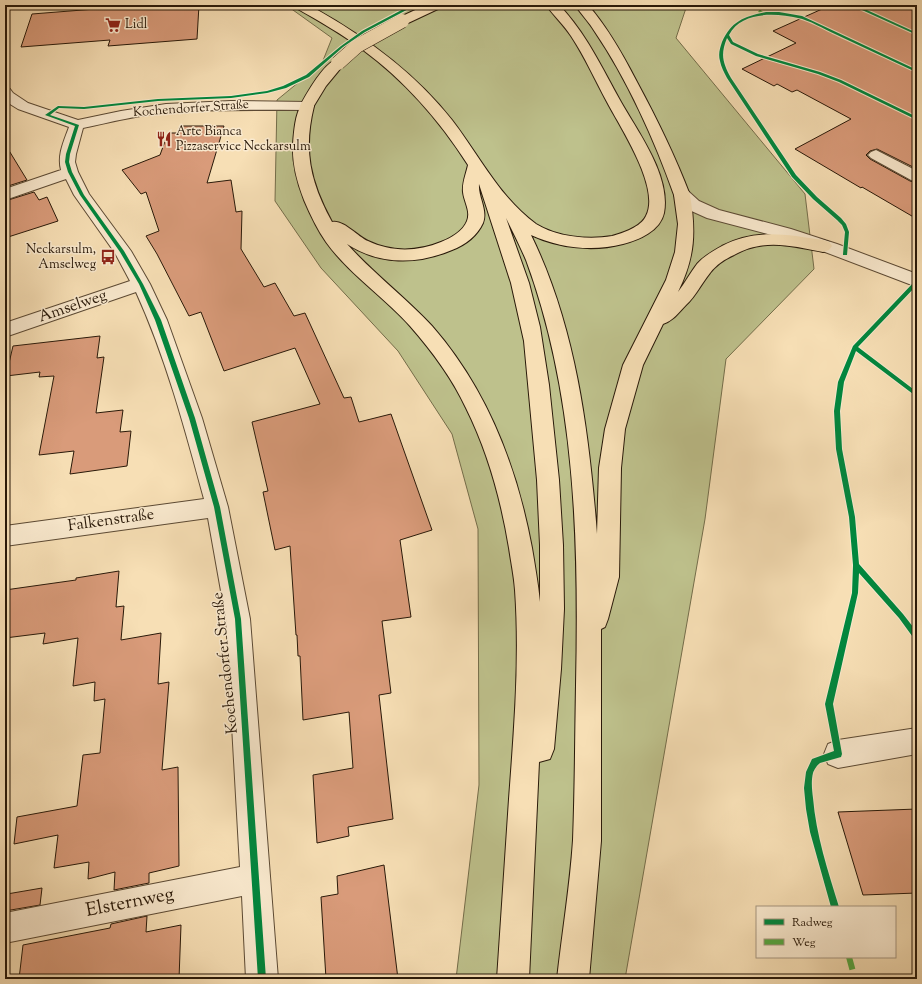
<svg xmlns="http://www.w3.org/2000/svg" width="922" height="984" font-family="'Sorts Mill Goudy',serif">
  <style>
    .green { fill: #bec18c; stroke: #746d4a }
    .building { fill: #d99b7a; stroke: #291909 }
    .lines { fill: none; stroke-linecap: round; stroke-linejoin: round }
    .minor-casing { stroke: #5c4a34; stroke-width: 2 }
    .major-casing { stroke: #291909; stroke-width: 2 }
    .highway-casing { stroke: #291909; stroke-width: 2 }
    .minor { fill: #faeacf; fill-rule: evenodd }
    .major { fill: #f7dfb5; fill-rule: evenodd }
    .highway { fill: #f7dfb5; fill-rule: evenodd }
    .major-bridge-casing { stroke: #291909; stroke-width: 15; stroke-linecap: butt }
    .major-bridge { stroke: #f7dfb5; stroke-width: 14 }
    .quiet-far1 { stroke: #53a941; stroke-width: 3; stroke-dasharray: 6 3; stroke-linecap: butt }
    .quiet { stroke: #53a941; stroke-width: 6; stroke-dasharray: 13 6; stroke-linecap: butt }
    .cycleway-casing { stroke: #faeacf; stroke-width: 2 }
    .cycleway { fill: #00873e; fill-rule: evenodd }
    .labels { text-anchor: middle; dominant-baseline: central; stroke-width: 3; stroke-linejoin: round; paint-order: stroke }
    .far-poi-label { font-size: 13px; fill: #291909; stroke: #faeacf; text-anchor: start }
    .far-street-label { font-size: 13px; fill: #291909; stroke: #faeacf }
    .street-label { font-size: 16px; fill: #291909; stroke: #faeacf }
    .near-street-label { font-size: 19px; fill: #291909; stroke: #faeacf }
  </style>
  <rect width="100%" height="100%" fill="#f7dfb5"/>
  <filter id="stains"><feTurbulence type="fractalNoise" baseFrequency=".005" numOctaves="4"/><feColorMatrix values="0 0 0 0 .2 0 0 0 0 .09 0 0 0 0 .02 0 0 0 .5 -.17"/></filter>
  <radialGradient id="worn" r=".72"><stop offset=".6" stop-color="#630" stop-opacity="0"/><stop offset="1" stop-color="#630" stop-opacity=".3"/></radialGradient>
  <!-- green -->
  <polygon class="green" points="286,5 687,5 676,38 805,194 814,269 726,359 705,519 625,979 456,979 479,785 478,529 452,434 398,351 321,268 275,201 277,100 322,63 332,38"/>
  <!-- building -->
  <g class="building">
    <polygon points="146,5 199,5 197,39 108,46 110,40 21,47 32,14"/>
    <polygon points="831,5 917,5 917,169 877,149 870,151 866,155 870,159 910,181 917,183 917,219 862,187 861,188 795,149 851,119 797,90 792,92 777,84 774,86 742,69 796,43 773,31"/>
    <polygon points="180,126 224,126 207,183 231,180 236,212 242,211 241,249 264,287 275,283 294,316 305,313 344,398 351,397 359,422 391,414 432,530 400,540 411,617 382,621 391,693 379,695 393,819 348,827 349,836 317,843 313,775 353,768 349,712 303,720 300,656 298,656 297,635 296,635 290,546 275,550 263,492 268,491 252,422 320,404 295,348 224,371 201,312 189,316 157,254 146,236 159,231 146,192 141,194 122,170 160,155 168,133 177,133"/>
    <polygon points="5,144 27,180 5,187"/>
    <polygon points="34,192 39,200 47,197 58,221 5,238 5,201"/>
    <polygon points="100,336 97,358 104,357 96,413 123,410 120,432 131,431 127,466 70,474 74,451 39,455 54,376 39,377 40,372 6,376 13,346"/>
    <polygon points="119,571 116,607 124,606 121,640 161,633 158,684 169,682 162,770 178,767 179,866 149,873 149,883 114,890 115,872 88,879 89,862 54,868 58,835 14,844 17,817 77,806 83,755 100,753 105,699 94,701 95,682 73,686 78,638 43,644 45,633 5,638 5,590 76,580 76,578"/>
    <polygon points="917,809 917,893 863,895 838,812"/>
    <polygon points="384,865 398,979 326,979 321,897 338,894 337,876"/>
    <polygon points="42,888 40,905 5,911 7,894"/>
    <polygon points="147,916 146,932 181,925 179,979 19,979 23,945 110,928 111,924"/>
  </g>
  <g class="lines">
    <defs>
      <g id="minor">
        <path d="M5 88 10 89 13 93 28 103 78 120 121 111 166 104 231 101 307 102 312 103 314 106 312 109 307 110C260 110 214 109 167 112 139 115 111 122 83 128L76 154 75 162 78 172 89 194 131 251 150 284 167 320 202 418 228 507 250 619 278 979H246L242 896 5 943V913L240 867 226 619 208 518 5 546V526L204 499C185 429 166 358 136 292L5 337V323L130 281 115 253 74 195 66 179 5 200V189L61 170C57 155 64 141 69 127L18 109 5 101Z"/>
        <polygon points="876,150 917,171 917,182 911,180 871,158 868,155 871,152"/>
        <polygon points="682,190 688,191 699,201 719,210 791,229 837,244 917,274 917,287 825,252 779,237 707,218 687,209 674,195 676,191"/>
        <polygon points="917,728 917,754 838,768 828,764 824,754 828,744 838,740"/>
      </g>
      <g id="major">
        <polygon points="426,5 442,5 440,8 406,24 398,24 396,21 398,18"/>
        <path d="M575 5H588C608 28 623 55 637 82 657 119 675 156 690 195L688 199 682 200 676 199 674 195C655 141 627 79 595 32 589 22 581 14 575 5Z"/>
        <path d="M338 59 343 60 345 63 326 86 312 109 307 110 302 109 300 106C307 93 324 62 338 59Z"/>
      </g>
      <path id="highway" d="M294 5H309L314 8C366 37 415 73 452 120 479 155 499 197 536 224 557 237 588 240 612 236 623 233 641 227 646 216 661 188 620 127 607 102 595 80 585 57 571 36 564 25 554 16 546 5H559C586 33 602 68 621 102 638 132 671 176 664 213 660 231 639 240 623 244 593 252 559 248 531 235 576 327 589 432 597 534L599 468 605 429 623 365 666 280 675 252 678 224 674 195 676 191 682 190 688 191 690 195C696 233 695 257 678 292 685 283 690 273 697 264 704 256 713 251 722 246 757 228 786 235 823 240L829 242 832 246 829 250 823 252C791 246 764 238 734 255 725 259 716 265 710 273 701 284 696 296 686 305 679 312 673 321 663 324L643 365 625 429 621 468 619 577 608 619 605 627 601 629V841L589 979H557C562 933 570 886 573 840 575 789 575 737 576 685 579 543 576 395 526 260 520 246 513 232 506 218L529 283 540 327 549 385 559 480 563 545 564 609 561 669 554 749 550 759 539 762 529 979H497C501 919 505 859 509 799 514 730 520 660 515 590 514 576 511 562 509 548 501 500 488 452 466 408 452 378 432 351 410 326 384 297 349 274 326 242 317 229 310 214 304 200 297 182 292 164 293 144 294 131 295 115 302 103L307 102 312 103 314 106C303 150 310 182 332 222 343 219 357 236 368 241 391 252 417 252 441 242 451 238 463 231 467 221 471 211 464 202 463 192 462 183 466 174 468 165 440 121 405 81 363 50 342 34 319 21 296 8ZM479 184 511 283 524 341 537 480 540 545V602C538 583 535 566 532 548 517 467 487 389 432 326 405 297 373 273 347 244 379 265 417 265 452 250 465 245 477 236 483 223 488 210 478 197 479 184Z"/>
    </defs>
    <!-- minor casing -->
    <use href="#minor" class="minor-casing"/>
    <!-- major casing -->
    <use href="#major" class="major-casing"/>
    <!-- highway casing -->
    <use href="#highway" class="highway-casing"/>
    <!-- minor -->
    <use href="#minor" class="minor"/>
    <!-- major -->
    <use href="#major" class="major"/>
    <!-- highway -->
    <use href="#highway" class="highway"/>
    <defs>
      <polyline id="major-bridge" points="338,63 357,46 402,21"/>
    </defs>
    <!-- major-bridge casing -->
    <use href="#major-bridge" class="major-bridge-casing"/>
    <!-- major-bridge -->
    <use href="#major-bridge" class="major-bridge"/>
    <!-- quiet-far1 -->
    <polyline class="quiet-far1" points="752,5 762,13"/>
    <!-- quiet -->
    <polyline class="quiet" points="849,957 855,979"/>
    <defs>
      <g id="cycleway">
        <polygon points="411,5 416,5 365,32 343,47 309,77 286,88 267,93 231,98 158,101 84,109 59,108 50,115 79,125 70,154 69,162 72,172 84,195 124,251 143,284 161,320 195,418 220,507 241,619 266,979 258,979 235,619 214,507 189,418 155,320 139,284 120,252 80,195 68,172 65,162 66,154 75,126 45,115 58,106 84,107 158,99 231,96 267,91 283,86 306,75 341,46 362,31"/>
        <polygon points="851,5 856,5 917,33 917,35"/>
        <path d="M766 12H779L802 16 917 70V72H916C889 59 862 47 835 34 824 29 809 20 798 18 776 13 741 11 729 35L733 42 758 54 820 72 841 80 917 117V120L839 82 818 74 756 56 731 44 727 38C720 55 723 63 731 78L796 175 817 197 841 218 846 224 849 232 847 255H843V254L845 232 842 225 837 220 813 199 792 177 727 78C724 72 721 67 720 61 718 54 720 48 722 42 731 21 745 16 766 12Z"/>
        <path d="M917 280V285L858 347 917 392V397L856 351 844 382 840 411 842 449 855 517 859 564 903 614 917 632V641L915 640 899 618 859 573 858 593 833 704 842 754 841 757 820 763C817 765 814 770 813 773 811 781 812 790 813 798 816 835 828 871 839 907H831L810 832 806 809 804 788 806 772 812 759 834 751 825 704 852 593 853 565 849 517 836 449 834 411 838 382 853 346 915 281Z"/>
      </g>
    </defs>
    <!-- cycleway casing -->
    <use href="#cycleway" class="cycleway-casing"/>
    <!-- cycleway -->
    <use href="#cycleway" class="cycleway"/>
  </g>
  <!-- icons -->
  <defs>
    <symbol id="supermarket-bare" viewBox="-9 -9 18 18"><path d="M-6-5.5h2.5l.6 2H6L4.5 2H-2.5L-4.4-4H-6ZM-1.5 3.2a1.3 1.3 0 1 0 .1 0ZM3 3.2a1.3 1.3 0 1 0 .1 0Z" fill="#8f2418" stroke="#faeacf" stroke-width="2.5" paint-order="stroke"/></symbol>
    <symbol id="restaurant-bare" viewBox="-9 -9 18 18"><path d="M-5-6h1v4h1v-4h1v4h1v-4h1v5L-1.5 .5V6h-2V.5L-5-1ZM5-6V6H3V1.5H1.5Q1.5-4 5-6Z" fill="#8f2418" stroke="#faeacf" stroke-width="2.5" paint-order="stroke"/></symbol>
    <symbol id="bus-bare" viewBox="-9 -9 18 18"><path d="M-5-6H5V4H4V6H2V4H-2V6H-4V4H-5ZM-3.5-4V0h7V-4ZM-3.5 1.2v1.5H-2V1.2ZM2 1.2v1.5H3.5V1.2Z" fill="#8f2418" stroke="#faeacf" stroke-width="2.5" paint-order="stroke"/></symbol>
  </defs>
  <g fill-rule="evenodd">
    <use href="#supermarket-bare" x="102" y="14" width="22" height="22"/>
    <use href="#restaurant-bare" x="153" y="128" width="22" height="22"/>
    <use href="#bus-bare" x="97" y="246" width="22" height="22"/>
  </g>
  <g class="labels">
    <!-- far-poi labels -->
    <g class="far-poi-label">
      <text x="125" y="25">Lidl</text>
      <text x="176" y="132">Arte Bianca<tspan x="176" dy="15">Pizzaservice Neckarsulm</tspan></text>
      <text x="96" y="250" text-anchor="end">Neckarsulm,<tspan x="96" dy="15">Amselweg</tspan></text>
    </g>
    <!-- far-street labels -->
    <g class="far-street-label">
      <text transform="translate(191 109) rotate(-4)">Kochendorfer Straße</text>
    </g>
    <!-- street labels -->
    <g class="street-label">
      <text transform="translate(73 307) rotate(-19)">Amselweg</text>
      <text transform="translate(111 521) rotate(-8)">Falkenstraße</text>
      <text transform="translate(226 663) rotate(-96)">Kochendorfer Straße</text>
    </g>
    <!-- near-street labels -->
    <g class="near-street-label">
      <text transform="translate(130 903) rotate(-11)">Elsternweg</text>
    </g>
  </g>
  <!-- margin -->
  <rect width="922" height="984" fill="none" stroke="#f7dfb5" stroke-width="20"/>
  <rect x="6" y="6" width="910" height="972" fill="none" stroke="#291909" stroke-width="2"/>
  <rect x="10" y="10" width="902" height="964" fill="none" stroke="#291909"/>
  <!-- legend -->
  <rect x="756" y="906" width="140" height="52" fill="#faeacf" stroke="#a69680"/>
  <rect x="764" y="919" width="20" height="6" fill="#00873e" stroke="#a69680"/>
  <text x="792" y="926" font-size="12" fill="#291909">Radweg</text>
  <rect x="764" y="939" width="20" height="6" fill="#53a941" stroke="#a69680"/>
  <text x="792" y="946" font-size="12" fill="#291909">Weg</text>
  <rect width="100%" height="100%" filter="url(#stains)"/>
  <rect width="100%" height="100%" fill="url(#worn)"/>
</svg>
